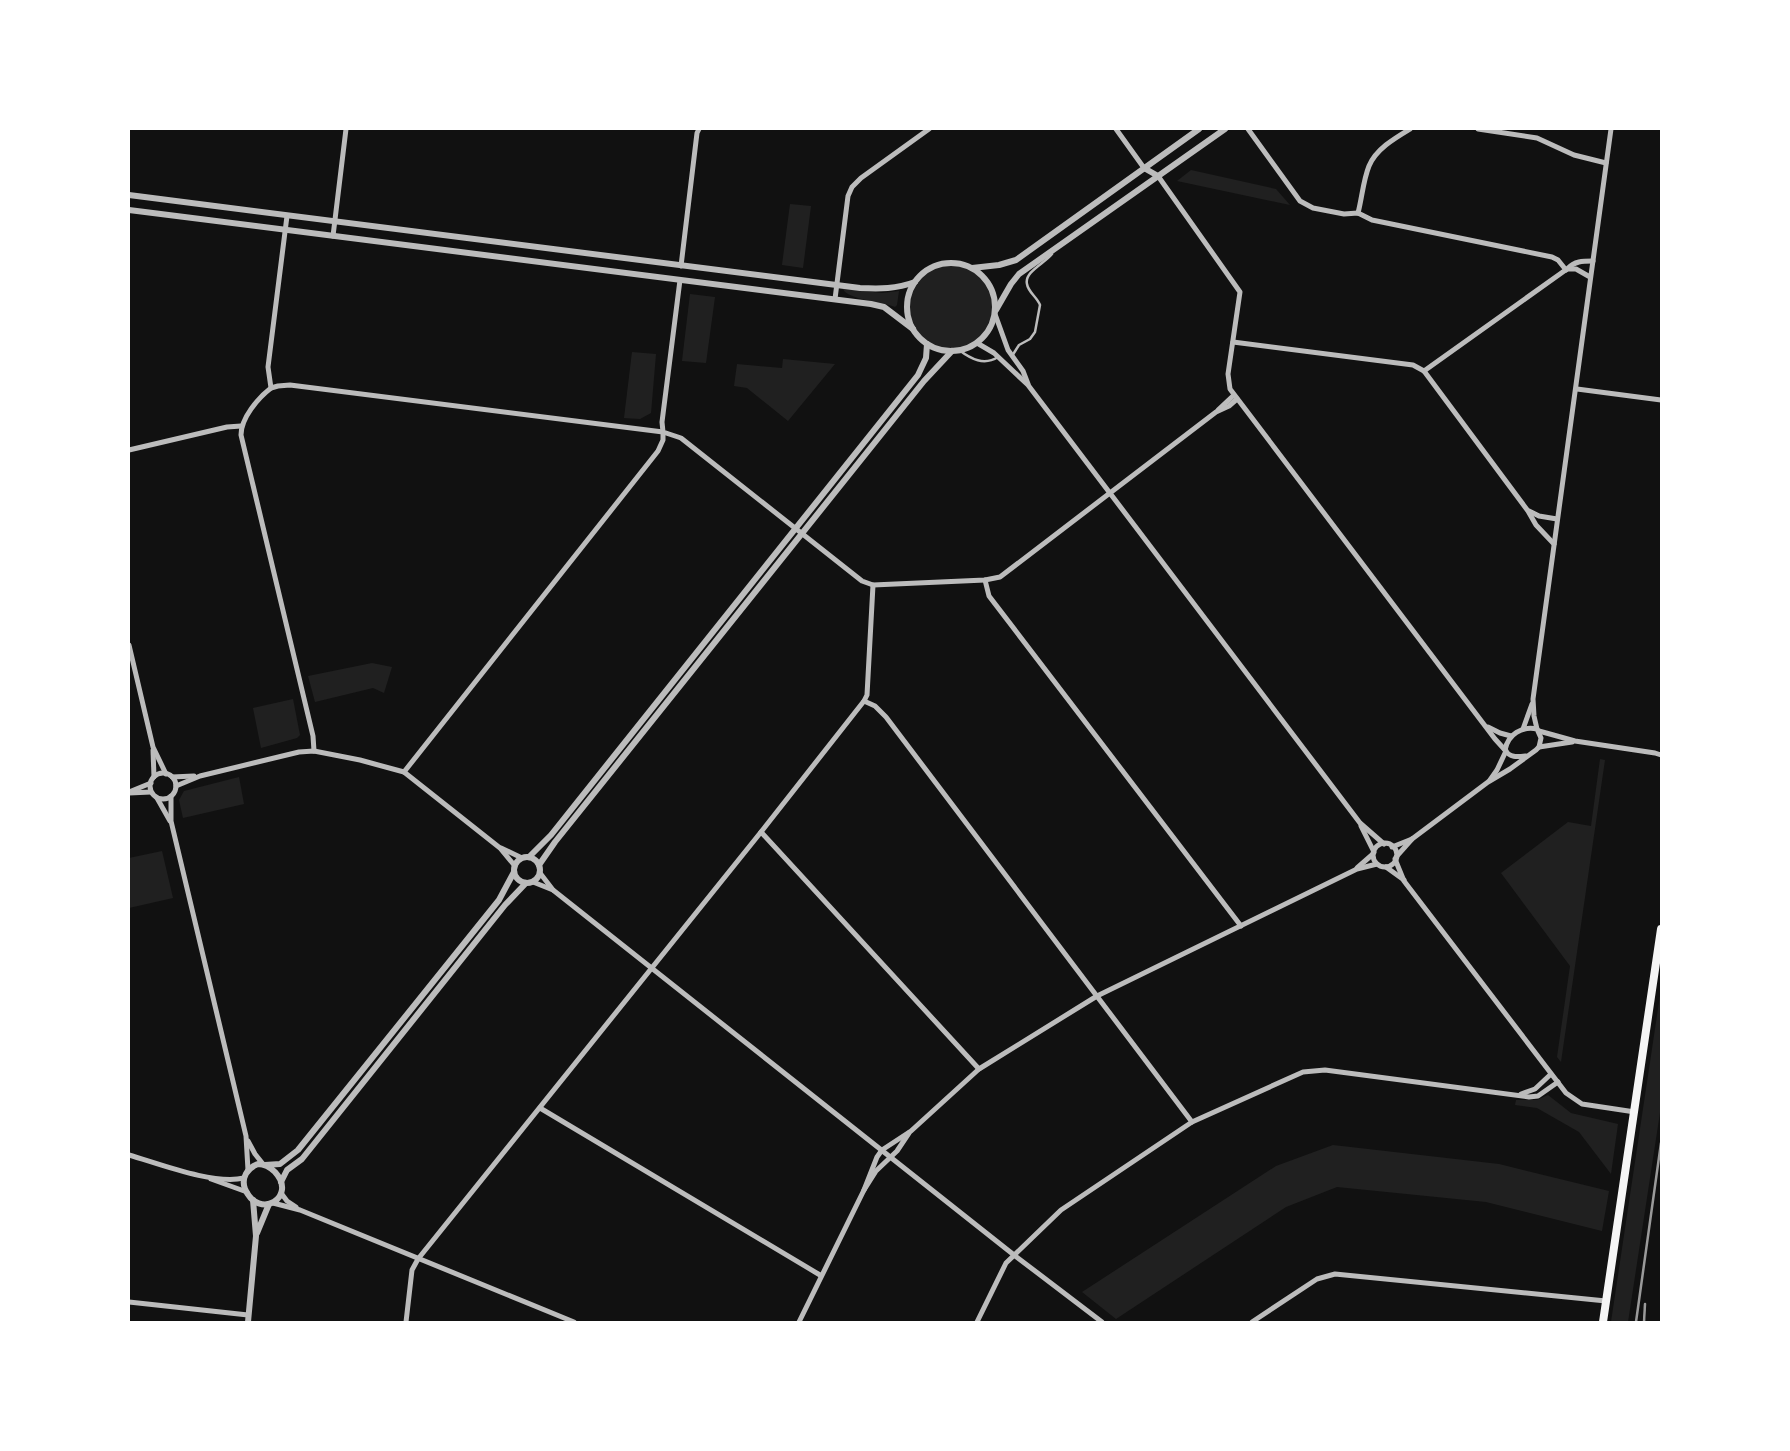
<svg xmlns="http://www.w3.org/2000/svg" width="1790" height="1451" font-family="'Work Sans',sans-serif">
  <style>
    .green { fill: #202020 }
    .lines { fill: none; stroke-linecap: round; stroke-linejoin: round }
    .service { stroke: #bcbcbc; stroke-width: 2.5 }
    .minor { stroke: #bcbcbc; stroke-width: 5 }
    .tertiary { stroke: #bcbcbc; stroke-width: 6 }
    .primary { stroke: #f5f5f5; stroke-width: 8 }
    .rail { stroke: #9a9a9a; stroke-width: 2.5 }
  </style>
  <rect width="100%" height="100%" fill="#111"/>
  <!-- green -->
  <g class="green">
    <polygon points="1191,170 1276,189 1290,205 1177,181"/>
    <polygon points="790,204 811,206 803,268 782,265"/>
    <circle cx="951" cy="307" r="41"/>
    <path d="M843 289 882 293 899 291 897 305 895 307C881 301 848 300 843 289Z"/>
    <polygon points="690,294 715,297 706,363 682,361"/>
    <polygon points="632,352 656,354 651,413 640,419 624,418"/>
    <polygon points="783,359 835,364 788,421 747,388 734,386 737,364 782,368"/>
    <polygon points="372,663 392,667 384,693 373,688 315,702 308,676"/>
    <polygon points="293,699 300,735 297,738 261,748 253,708"/>
    <polygon points="1600,759 1605,760 1561,1062 1557,1057 1570,966 1501,873 1568,822 1591,826"/>
    <polygon points="239,777 244,804 183,818 179,800 184,791"/>
    <polygon points="162,851 173,898 129,908 129,858"/>
    <polygon points="1661,989 1661,1106 1628,1322 1611,1322"/>
    <polygon points="1548,1095 1571,1113 1618,1124 1611,1174 1579,1132 1537,1108 1515,1105 1516,1100 1537,1100"/>
    <polygon points="1333,1145 1499,1164 1609,1191 1602,1231 1486,1202 1337,1187 1286,1207 1116,1319 1082,1292 1276,1166"/>
  </g>
  <g class="lines">
    <!-- service -->
    <g class="service">
      <path d="M959 350C971 359 984 366 998 357"/>
      <path d="M1012 356 1019 345 1030 339 1035 332 1040 305C1037 297 1028 292 1027 284 1024 272 1045 263 1052 254"/>
    </g>
    <!-- minor -->
    <g class="minor">
      <polyline points="1116,129 1144,168"/>
      <polyline points="1248,129 1300,201 1313,208 1344,214 1358,213 1372,220 1552,257 1558,260 1566,270"/>
      <polyline points="1478,129 1537,138 1574,155 1606,163"/>
      <polyline points="1158,176 1240,292 1228,374 1230,389 1495,739 1505,750"/>
      <path d="M1358 213C1362 198 1363 181 1369 166 1376 149 1395 138 1410 129"/>
      <path d="M287 216 268 367 271 388C258 398 241 418 241 435L313 736 314 751"/>
      <polyline points="333,236 346,129"/>
      <polyline points="681,266 697,133 699,129"/>
      <polyline points="1568,269 1576,269 1590,277"/>
      <polyline points="680,280 662,422 663,432 681,438 862,581 873,585 985,580 1000,577 1216,412 1229,406 1237,399"/>
      <polyline points="835,299 848,196 852,187 861,178 929,129"/>
      <polyline points="995,314 1008,350 1023,371 1028,384"/>
      <polyline points="1233,342 1413,365 1424,371 1528,511 1536,525 1554,544"/>
      <polyline points="977,343 994,353 1028,385 1360,823 1384,844"/>
      <path d="M1424 371 1567 269C1575 261 1582 261 1593 261"/>
      <polyline points="271,388 278,386 290,385 663,432 663,440 658,451 404,772"/>
      <polyline points="1577,389 1661,400"/>
      <polyline points="1218,410 1234,395"/>
      <polyline points="129,450 227,427 241,426"/>
      <polyline points="1529,511 1539,516 1557,519"/>
      <polyline points="985,580 989,596 1241,926"/>
      <polyline points="129,645 153,747 166,774"/>
      <polyline points="864,701 875,706 886,717 1192,1122"/>
      <polyline points="1488,727 1500,733 1511,736"/>
      <polyline points="1523,729 1532,704"/>
      <polyline points="1537,729 1534,716 1533,699 1611,129"/>
      <polyline points="1539,731 1575,741 1655,753 1661,755"/>
      <polyline points="1539,747 1572,742"/>
      <polyline points="153,750 154,777"/>
      <circle cx="163" cy="786" r="13"/>
      <polyline points="172,777 194,776"/>
      <polyline points="1490,780 1497,770 1506,751"/>
      <polyline points="176,786 200,776 299,752 314,751 360,760 404,772 500,848 515,866"/>
      <polyline points="129,792 151,783"/>
      <polyline points="129,793 151,792"/>
      <polyline points="171,796 171,821 246,1136 248,1170"/>
      <polyline points="157,798 170,821"/>
      <polyline points="1361,826 1374,852"/>
      <polyline points="761,832 979,1069"/>
      <circle cx="1385" cy="855" r="12"/>
      <path d="M1392 847 1412 839 1488 782 1510 769 1536 750 1539 747 1541 738 1537 729C1522 726 1508 734 1505 750 1510 758 1517 757 1526 756"/>
      <polyline points="501,848 522,858"/>
      <polyline points="1396,857 1412,839"/>
      <polyline points="1395,859 1404,881 1566,1093 1582,1104 1635,1112"/>
      <polyline points="1386,867 1404,880"/>
      <polyline points="1357,868 1373,854"/>
      <polyline points="540,873 553,890"/>
      <polyline points="533,882 553,890 1014,1255 1102,1322"/>
      <polyline points="1521,1094 1535,1089 1551,1074"/>
      <polyline points="540,1108 820,1275"/>
      <polyline points="248,1141 255,1154 263,1164"/>
      <path d="M129 1155C160 1164 213 1185 244 1178"/>
      <polyline points="211,1179 247,1192"/>
      <polyline points="864,1190 877,1157 882,1150 911,1131 979,1069 1097,996 1357,869 1377,864"/>
      <polyline points="281,1193 287,1201 296,1207"/>
      <polyline points="273,1203 300,1210 574,1322"/>
      <polyline points="129,1302 248,1315"/>
      <polyline points="406,1322 412,1270 418,1259 761,832 864,701 867,695 873,585"/>
      <polyline points="799,1322 864,1190 876,1171 897,1151 909,1133"/>
      <polyline points="977,1322 1006,1263 1061,1210 1192,1122 1303,1072 1325,1070 1529,1097 1538,1096 1558,1082"/>
      <polyline points="1252,1322 1317,1279 1335,1274 1606,1301"/>
    </g>
    <!-- tertiary -->
    <g class="tertiary">
      <polyline points="1144,168 1158,176"/>
      <path d="M129 195 860 288C880 289 896 289 915 282"/>
      <polyline points="129,210 871,304 884,307 913,329"/>
      <circle cx="951" cy="307" r="44"/>
      <polyline points="972,268 999,265 1016,260 1199,129"/>
      <polyline points="996,310 1011,284 1019,274 1225,129"/>
      <circle cx="527" cy="870" r="13"/>
      <polyline points="529,857 551,835 918,375 926,358 927,344"/>
      <polyline points="539,865 555,842 924,381 952,351"/>
      <path d="M258 1164C265 1164 270 1167 275 1172 298 1197 259 1221 245 1189 241 1178 247 1168 258 1164Z"/>
      <polyline points="265,1165 280,1164 298,1150 499,900 514,872"/>
      <polyline points="281,1182 287,1170 302,1159 505,905 526,883"/>
      <polyline points="257,1233 269,1204"/>
      <polyline points="248,1322 256,1236 253,1200"/>
    </g>
    <!-- primary -->
    <polyline class="primary" points="1603,1322 1661,929"/>
    <!-- rail -->
    <g class="rail">
      <polyline points="1636,1322 1661,1143"/>
      <polyline points="1644,1322 1645,1304"/>
    </g>
  </g>
  <!-- border -->
  <rect width="1790" height="1451" fill="none" stroke="#ffffff" stroke-width="260"/>
</svg>
